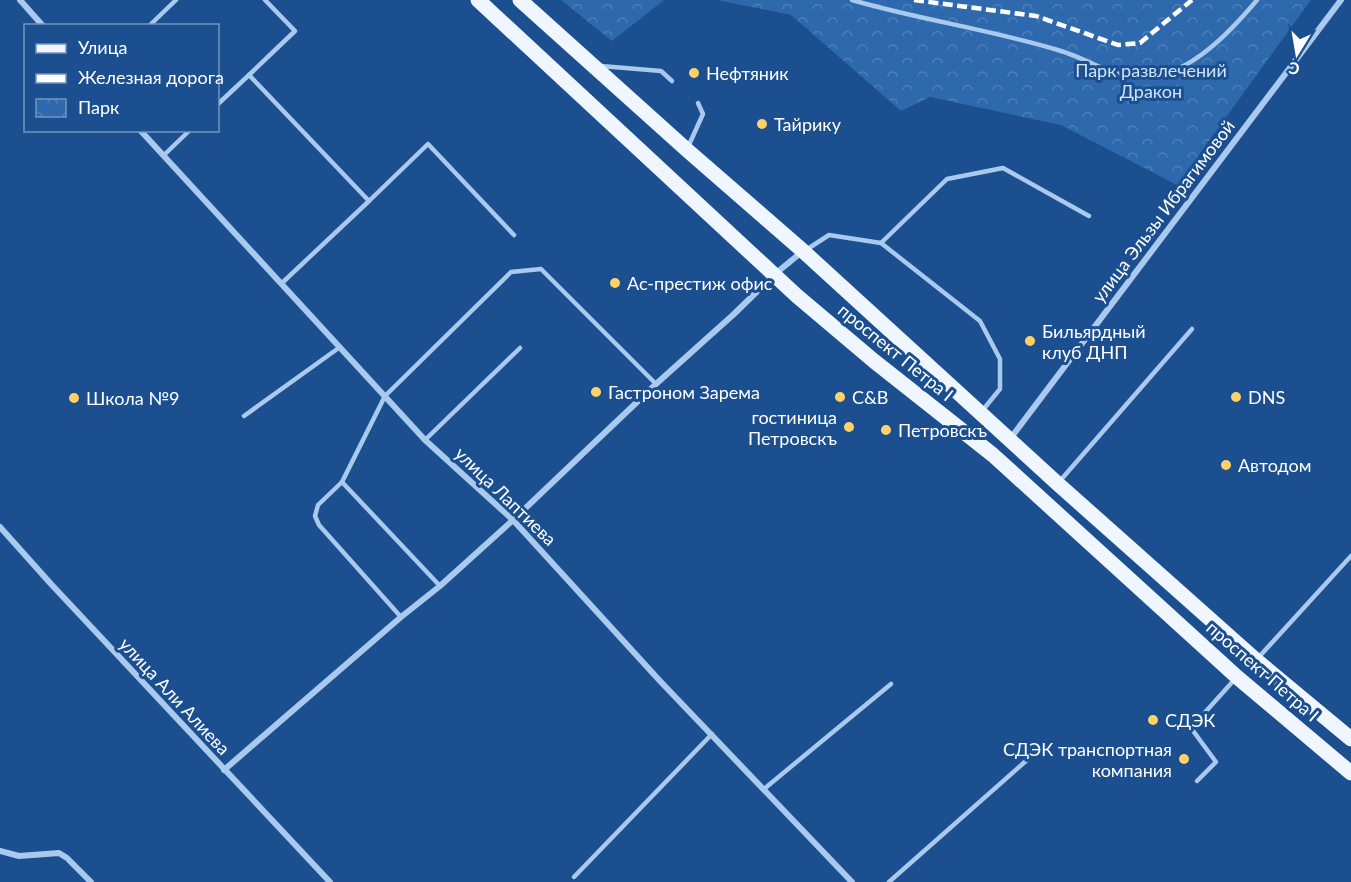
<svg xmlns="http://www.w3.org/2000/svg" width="1351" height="882" font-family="Lato,sans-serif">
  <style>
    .park { fill: url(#park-crowns) }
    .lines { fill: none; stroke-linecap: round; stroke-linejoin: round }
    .service { stroke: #a9c9ee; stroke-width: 4.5 }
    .minor { stroke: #a9c9ee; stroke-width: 6 }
    .primary { stroke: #f0f6ff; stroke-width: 15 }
    .rail { stroke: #fff; stroke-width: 4.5; stroke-dasharray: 10 4.5; stroke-linecap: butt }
    .poi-dot { fill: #ffd166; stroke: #1b4f8f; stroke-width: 2 }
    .labels { text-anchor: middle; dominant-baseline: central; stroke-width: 6; stroke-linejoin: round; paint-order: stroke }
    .park-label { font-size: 18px; fill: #cfe3fa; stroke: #1b4f8f }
    .poi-label { font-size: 18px; fill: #fff; stroke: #1b4f8f; text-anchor: start }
    .street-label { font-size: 18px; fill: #fff; stroke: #1b4f8f }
  </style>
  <defs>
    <pattern id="park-crowns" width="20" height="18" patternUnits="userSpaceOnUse" patternTransform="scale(1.5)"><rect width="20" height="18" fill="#2e69ad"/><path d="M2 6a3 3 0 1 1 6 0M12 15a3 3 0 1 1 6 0" fill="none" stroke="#4d80b9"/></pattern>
  </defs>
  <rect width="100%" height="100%" fill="#1b4f8f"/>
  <!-- park -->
  <g class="park">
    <polygon points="561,0 664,0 612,41"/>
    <polygon points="717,0 1311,0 1177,185 1061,125 930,97 901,111 791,15"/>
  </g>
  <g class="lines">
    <!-- service -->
    <g class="service">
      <path d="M852 0C921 20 993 30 1061 51 1091 60 1115 80 1148 77 1191 74 1231 31 1257 0"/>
      <polyline points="149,26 176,0"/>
      <polyline points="601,66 661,71 672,81"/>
      <polyline points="249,75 295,31 265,0"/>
      <polyline points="218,104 249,75 369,201 282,283"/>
      <polyline points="688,147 703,114 698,103"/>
      <polyline points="164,155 190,130"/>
      <polyline points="369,201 428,144 514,235"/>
      <polyline points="881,243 947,179 1003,168 1089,216"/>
      <polyline points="806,250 829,235 881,243 980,321 1000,359 1000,389 982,411"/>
      <polyline points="244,416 340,347"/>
      <polyline points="425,440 520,348"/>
      <polyline points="342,482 385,396 511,272 541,269 656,384"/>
      <polyline points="1059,482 1192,329"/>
      <polyline points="401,617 319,525 315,516 318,505 342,482 440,586"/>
      <polyline points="1258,658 1351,556"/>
      <polyline points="1197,781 1216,762 1191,728 1235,679"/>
      <polyline points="764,789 891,684"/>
      <polyline points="574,877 712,734"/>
      <polyline points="889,882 1027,760"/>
    </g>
    <!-- minor -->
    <g class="minor">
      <polyline points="20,0 43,26"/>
      <polyline points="140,130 425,440 513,520 660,681 852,882"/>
      <polyline points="1010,439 1341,0"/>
      <polyline points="0,527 51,584 330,882"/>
      <polyline points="224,770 401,617 440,586 513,520 656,384 734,314 775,274 803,251"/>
      <polyline points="0,851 19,856 59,853 67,858 91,882"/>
    </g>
    <!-- primary -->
    <g class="primary">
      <polyline points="478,0 797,296 874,361 993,455 1237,677 1351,773"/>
      <polyline points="520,0 687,150 803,251 1058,484 1256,660 1351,739"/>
    </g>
    <!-- rail -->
    <polyline class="rail" points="914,0 1036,16 1118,45 1140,43 1192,0"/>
  </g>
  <!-- markers -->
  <g class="poi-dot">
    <circle cx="694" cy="73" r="6"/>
    <circle cx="762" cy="124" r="6"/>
    <circle cx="615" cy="283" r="6"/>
    <circle cx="1030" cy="341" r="6"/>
    <circle cx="596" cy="392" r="6"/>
    <circle cx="840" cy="397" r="6"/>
    <circle cx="1236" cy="397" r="6"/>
    <circle cx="74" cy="398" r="6"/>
    <circle cx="849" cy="427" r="6"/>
    <circle cx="886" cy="430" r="6"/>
    <circle cx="1226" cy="465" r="6"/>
    <circle cx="1153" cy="720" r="6"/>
    <circle cx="1184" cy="759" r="6"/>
  </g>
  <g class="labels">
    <!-- park labels -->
    <g class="park-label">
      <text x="1151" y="70">Парк развлечений<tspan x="1151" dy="21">Дракон</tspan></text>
    </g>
    <!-- poi labels -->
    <g class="poi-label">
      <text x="706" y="73">Нефтяник</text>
      <text x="774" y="124">Тайрику</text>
      <text x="627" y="283">Ас-престиж офис</text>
      <text x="1042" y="331">Бильярдный<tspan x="1042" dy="21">клуб ДНП</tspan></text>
      <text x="608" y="392">Гастроном Зарема</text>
      <text x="852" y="397">С&amp;В</text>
      <text x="1248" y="397">DNS</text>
      <text x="86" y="398">Школа №9</text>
      <text x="837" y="417" text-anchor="end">гостиница<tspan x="837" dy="21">Петровскъ</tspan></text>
      <text x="898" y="430">Петровскъ</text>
      <text x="1238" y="465">Автодом</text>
      <text x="1165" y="720">СДЭК</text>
      <text x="1172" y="749" text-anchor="end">СДЭК транспортная<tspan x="1172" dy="21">компания</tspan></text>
    </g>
    <!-- street labels -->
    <g class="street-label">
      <text transform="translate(1163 211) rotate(-53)">улица Эльзы Ибрагимовой</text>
      <text transform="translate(896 352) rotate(39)">проспект Петра I</text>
      <text transform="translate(506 496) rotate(44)">улица Лаптиева</text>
      <text transform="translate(1263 671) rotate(41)">проспект Петра I</text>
      <text transform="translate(175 696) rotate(47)">улица Али Алиева</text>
    </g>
  </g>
  <!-- legend -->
  <rect x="24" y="24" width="195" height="108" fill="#1b4f8f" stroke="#7695bc" stroke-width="1.5"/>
  <rect x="36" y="44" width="30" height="9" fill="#f0f6ff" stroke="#7695bc" stroke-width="1.5"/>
  <text x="78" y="54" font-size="18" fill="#ffffff">Улица</text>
  <rect x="36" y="74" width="30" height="9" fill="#ffffff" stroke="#7695bc" stroke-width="1.5"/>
  <text x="78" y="84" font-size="18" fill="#ffffff">Железная дорога</text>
  <rect x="36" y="99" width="30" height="18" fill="url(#park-crowns)" stroke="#7695bc" stroke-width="1.5"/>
  <text x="78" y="114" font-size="18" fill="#ffffff">Парк</text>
  <!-- north arrow -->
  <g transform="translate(1297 54) rotate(191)" stroke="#1b4f8f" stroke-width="4.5" paint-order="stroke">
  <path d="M0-4.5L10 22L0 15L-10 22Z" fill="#ffffff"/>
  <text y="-9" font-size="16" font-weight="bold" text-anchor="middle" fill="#ffffff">С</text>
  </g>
</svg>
